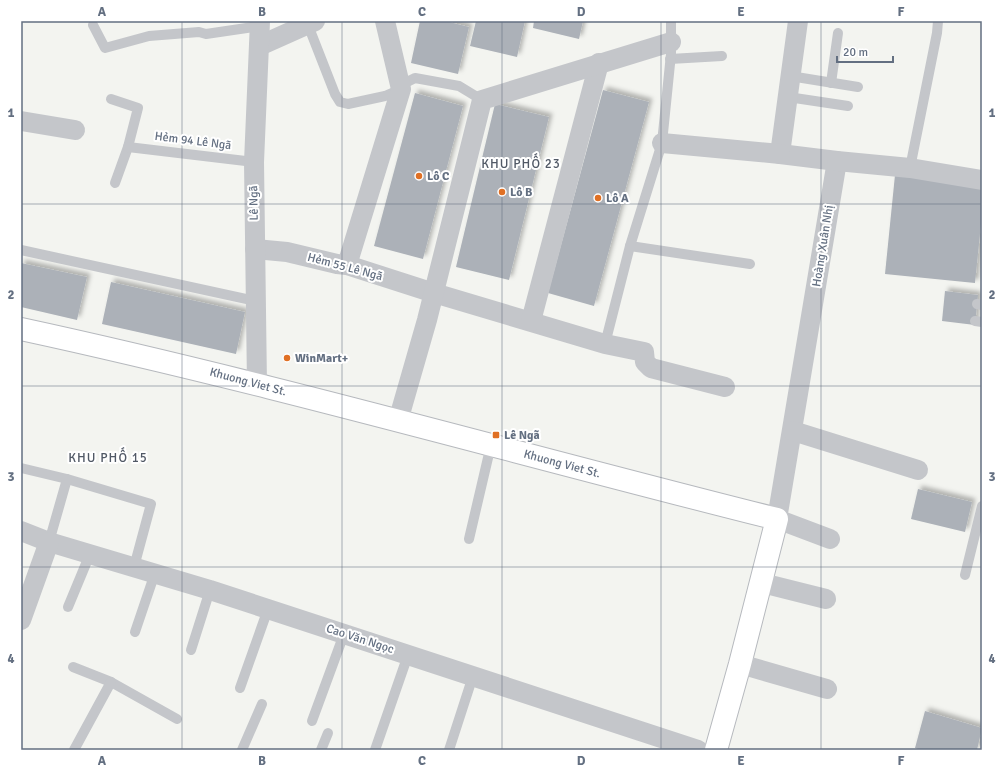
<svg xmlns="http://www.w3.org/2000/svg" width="1003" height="771" font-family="Signika,sans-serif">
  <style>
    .building { fill: #acb1b8; filter: url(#shadow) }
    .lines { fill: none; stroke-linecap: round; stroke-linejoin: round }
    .secondary-casing { stroke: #b6b9be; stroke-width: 24 }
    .lane { stroke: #c4c6ca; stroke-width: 10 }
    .street { stroke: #c4c6ca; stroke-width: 20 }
    .secondary { stroke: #fff; stroke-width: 22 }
    .grid { fill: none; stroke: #636f81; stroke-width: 1; stroke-opacity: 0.55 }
    .poi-dot { fill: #e07024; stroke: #fff; stroke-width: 1.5 }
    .labels { text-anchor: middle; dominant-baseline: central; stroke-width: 4; stroke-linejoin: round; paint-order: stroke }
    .street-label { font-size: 12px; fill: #636f81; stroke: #fff }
    .poi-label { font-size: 12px; font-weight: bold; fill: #636f81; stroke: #fff; text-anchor: start }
    .neighbourhood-label { font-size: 13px; letter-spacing: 1px; fill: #515966; stroke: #fff }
    .neatline { fill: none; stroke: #636f81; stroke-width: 1.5 }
    .grid-label { font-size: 13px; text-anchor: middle; font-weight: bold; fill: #636f81 }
  </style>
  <defs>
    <filter id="shadow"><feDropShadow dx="3.5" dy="-3.5" stdDeviation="2" flood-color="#0004"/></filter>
  </defs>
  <rect width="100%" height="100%" fill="#f3f4f0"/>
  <!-- building -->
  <g class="building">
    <polygon points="420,21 445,21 469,27 458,74 411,63"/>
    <polygon points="476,21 525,21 517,57 470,46"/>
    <polygon points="534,21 583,21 579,39 533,28"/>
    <polygon points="603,90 649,102 594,306 548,293"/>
    <polygon points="415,93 463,106 423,259 374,246"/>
    <polygon points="495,104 549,117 509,280 456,267"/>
    <polygon points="895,175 982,184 982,214 975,283 885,274"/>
    <polygon points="21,263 87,277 77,320 21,307"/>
    <polygon points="111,282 245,312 236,354 102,324"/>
    <polygon points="945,291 978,295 975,325 942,321"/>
    <polygon points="918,489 972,502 965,532 911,519"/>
    <polygon points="925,711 982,728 977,750 921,750 915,748"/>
  </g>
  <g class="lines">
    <defs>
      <path id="secondary" d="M21 329C275 384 525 456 777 519L740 664 716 750"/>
    </defs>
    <!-- secondary casing -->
    <use href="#secondary" class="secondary-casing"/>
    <!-- lane -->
    <g class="lane">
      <polyline points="93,25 105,48 149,36 199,32 206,34 260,26"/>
      <polyline points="308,25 335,94 340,102 348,104 385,96 401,89 407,82 415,78 459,86 482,100"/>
      <polyline points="670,59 722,56"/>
      <polyline points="790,76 858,87"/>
      <polyline points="831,83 838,33"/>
      <polyline points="788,97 848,106"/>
      <polyline points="111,99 138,108 128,147 115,183"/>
      <polyline points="128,147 254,162"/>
      <polyline points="910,168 937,33 938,21"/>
      <polyline points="630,246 750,264"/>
      <polyline points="21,250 256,301"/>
      <polyline points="977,304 982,305"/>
      <polyline points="975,321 982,322"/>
      <polyline points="605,344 630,246 662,143 671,54 671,21"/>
      <polyline points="21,468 67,479 151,504 134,567"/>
      <polyline points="469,539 491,445"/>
      <polyline points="49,542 67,479"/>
      <polyline points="965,575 982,506"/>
      <polyline points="68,607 90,554"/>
      <polyline points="135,632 155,573"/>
      <polyline points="191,650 210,590"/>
      <polyline points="73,667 111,682 177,719"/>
      <polyline points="240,688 268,609"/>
      <polyline points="312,721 344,634"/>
      <polyline points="74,750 111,682"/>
      <polyline points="242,750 262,704"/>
      <polyline points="321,750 328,733"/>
      <polyline points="375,750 408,655"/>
      <polyline points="449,750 473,676"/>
    </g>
    <!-- street -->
    <g class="street">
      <polyline points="798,21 780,154 837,161 777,519 830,539"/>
      <polyline points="259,46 315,21"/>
      <polyline points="21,121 75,130"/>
      <polyline points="662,143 780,154"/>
      <polyline points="837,161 910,168 982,180"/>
      <polyline points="255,249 287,252 337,264 347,265 434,293 605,344 644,352 645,362 651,368 725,387"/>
      <polyline points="347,265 401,89 385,21"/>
      <polyline points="531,321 599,63"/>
      <polyline points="257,385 254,162 260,21"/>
      <polyline points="398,421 427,320 482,100 671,42"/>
      <polyline points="793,431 918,470"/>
      <polyline points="21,531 49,542 210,590 698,750"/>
      <polyline points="762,583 826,599"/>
      <polyline points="21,620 49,542"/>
      <polyline points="740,664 827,689"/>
    </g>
    <!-- secondary -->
    <use href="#secondary" class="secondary"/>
  </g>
  <!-- grid -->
  <path class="grid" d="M182 21V750M342 21V750M502 21V750M661 21V750M821 21V750M21 204H982M21 386H982M21 567H982"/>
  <!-- markers -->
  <g class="poi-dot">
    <circle cx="419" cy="176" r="4"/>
    <circle cx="502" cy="192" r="4"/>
    <circle cx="598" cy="198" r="4"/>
    <circle cx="287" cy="358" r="4"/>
    <rect x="492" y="431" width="8" height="8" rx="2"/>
  </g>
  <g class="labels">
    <!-- street labels -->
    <g class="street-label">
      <text transform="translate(193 141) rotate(7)">Hẻm 94 Lê Ngã</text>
      <text transform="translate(254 203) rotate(-91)">Lê Ngã</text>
      <text transform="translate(823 246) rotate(-81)">Hoàng Xuân Nhị</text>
      <text transform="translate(345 267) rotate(15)">Hẻm 55 Lê Ngã</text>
      <text transform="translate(248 382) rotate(15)">Khuong Viet St.</text>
      <text transform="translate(562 464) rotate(15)">Khuong Viet St.</text>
      <text transform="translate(360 639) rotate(18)">Cao Văn Ngọc</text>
    </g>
    <!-- poi labels -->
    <g class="poi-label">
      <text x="427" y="176">Lô C</text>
      <text x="510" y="192">Lô B</text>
      <text x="606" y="198">Lô A</text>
      <text x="295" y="358">WinMart+</text>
      <text x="504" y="435">Lê Ngã</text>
    </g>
    <!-- neighbourhood labels -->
    <g class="neighbourhood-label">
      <text x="521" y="164">KHU PHỐ 23</text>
      <text x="108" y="458">KHU PHỐ 15</text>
    </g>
  </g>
  <!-- border -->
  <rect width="1003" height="771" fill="none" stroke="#ffffff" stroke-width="44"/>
  <!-- scale -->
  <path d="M837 56v6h56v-6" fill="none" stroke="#636f81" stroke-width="2"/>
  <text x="843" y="56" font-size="12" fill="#636f81" stroke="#ffffff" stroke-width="3" paint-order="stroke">20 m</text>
  <rect x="22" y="22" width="959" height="727" class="neatline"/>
  <g class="grid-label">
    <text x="102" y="16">A</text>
    <text x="262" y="16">B</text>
    <text x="422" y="16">C</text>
    <text x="581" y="16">D</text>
    <text x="741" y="16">E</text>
    <text x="901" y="16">F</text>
    <text x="11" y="117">1</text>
    <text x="992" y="117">1</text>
    <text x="11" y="299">2</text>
    <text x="992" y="299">2</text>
    <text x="11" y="481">3</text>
    <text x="992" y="481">3</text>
    <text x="11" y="663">4</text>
    <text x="992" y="663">4</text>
    <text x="102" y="765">A</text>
    <text x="262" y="765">B</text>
    <text x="422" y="765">C</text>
    <text x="581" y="765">D</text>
    <text x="741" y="765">E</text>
    <text x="901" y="765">F</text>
  </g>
</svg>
